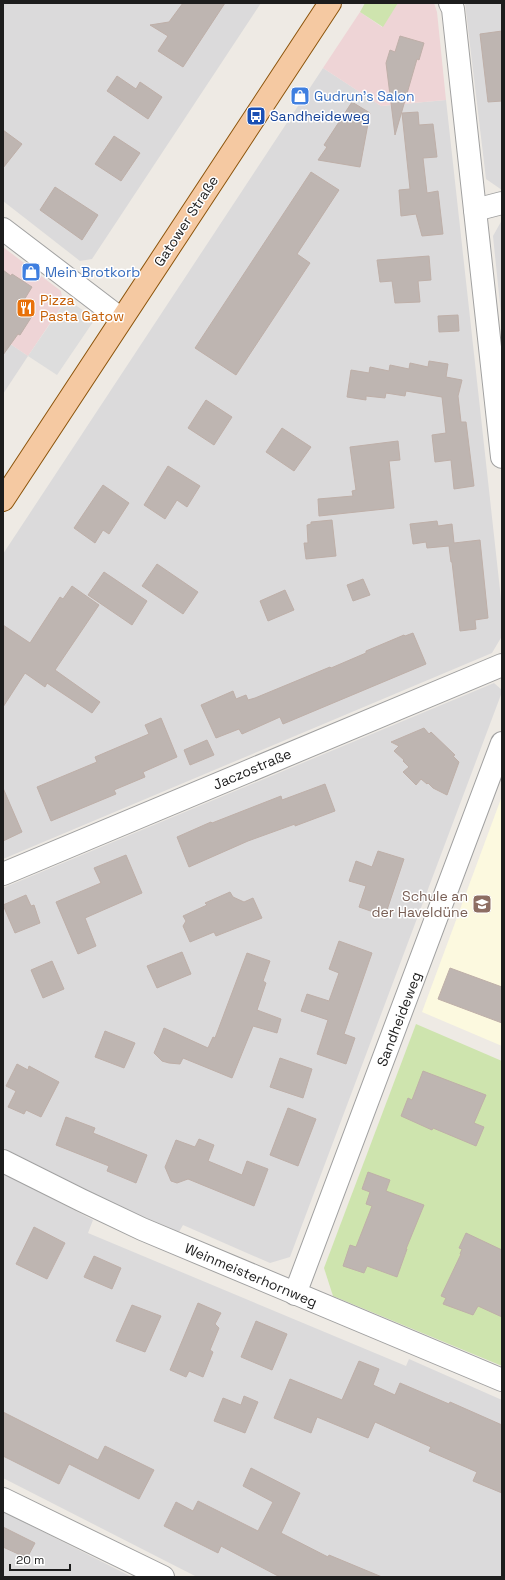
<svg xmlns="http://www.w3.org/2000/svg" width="505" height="1580" font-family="'Space Grotesk',sans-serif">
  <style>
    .residential { fill: #dbdadb }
    .commercial { fill: #eed4d6 }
    .education { fill: #fcf9df }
    .grass { fill: #cee4ae }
    .parking { fill: #ddd }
    .building { fill: #beb5b1; stroke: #beafa8 }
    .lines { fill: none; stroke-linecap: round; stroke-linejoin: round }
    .minor-casing { stroke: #a1a1a1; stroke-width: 24 }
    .major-casing { stroke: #8c540b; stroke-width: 24 }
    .minor { stroke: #fff; stroke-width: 22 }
    .major { stroke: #f5c9a2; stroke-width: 22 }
    .labels { text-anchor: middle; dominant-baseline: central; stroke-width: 3; stroke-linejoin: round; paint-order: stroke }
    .shop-label { font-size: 14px; fill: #366cbe; stroke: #fff; text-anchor: start }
    .transit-label { font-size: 14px; fill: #164399; stroke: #fff; text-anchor: start }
    .street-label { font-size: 14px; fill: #1d1d1d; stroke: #fff }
    .food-label { font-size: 14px; fill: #c56008; stroke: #fff; text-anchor: start }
    .education-label { font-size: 14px; fill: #785e54; stroke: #fff; text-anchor: end }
  </style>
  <rect width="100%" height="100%" fill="#eeeae4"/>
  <!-- residential -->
  <g class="residential">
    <polygon points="3,3 261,3 92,259 80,261 3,201"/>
    <polygon points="465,3 502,3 502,190 486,179"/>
    <polygon points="323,68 381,106 446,100 502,608 502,636 492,653 3,859 3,554"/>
    <polygon points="502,220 502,324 493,236"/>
    <polygon points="3,339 28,356 3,394"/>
    <polygon points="494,683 502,690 502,692 290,1257 270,1263 183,1225 179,1232 101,1199 3,1148 3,888"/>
    <polygon points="3,1173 93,1220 88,1233 406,1366 409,1359 502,1400 502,1577 197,1577 3,1478"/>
    <polygon points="3,1512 18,1519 132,1577 3,1577"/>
  </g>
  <!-- commercial -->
  <g class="commercial">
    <polygon points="398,3 434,3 437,12 446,100 381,106 323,68 360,12 382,27"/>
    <polygon points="3,247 61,291 63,304 28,356 3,339"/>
  </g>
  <!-- education -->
  <polygon class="education" points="502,796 502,1046 422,1012"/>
  <!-- grass -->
  <g class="grass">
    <polygon points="365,3 398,3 383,27 360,12"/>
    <polygon points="416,1024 502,1061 502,1366 333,1296 324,1268"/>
  </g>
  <!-- parking -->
  <polygon class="parking" points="67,299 95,319 57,375 28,356"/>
  <!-- building -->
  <g class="building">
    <polygon points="183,3 225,3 183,67 158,51 168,36 150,25 169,22"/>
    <polygon points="502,31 502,101 488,102 480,34"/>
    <polygon points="400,36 424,43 419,60 417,59 395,135 386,63 390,50 395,52"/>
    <polygon points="117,76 136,89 140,82 162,97 148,119 107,91"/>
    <polygon points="352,102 370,113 360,167 318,160 327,147 324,145"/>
    <polygon points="418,112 419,125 433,124 437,157 423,158 427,193 438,191 443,234 422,236 416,214 401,216 399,190 410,189 402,113"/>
    <polygon points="3,130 22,144 3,168"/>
    <polygon points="114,136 140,153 121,181 95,164"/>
    <polygon points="311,172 339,190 297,254 310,263 236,375 195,348"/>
    <polygon points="55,187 98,215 82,240 40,210"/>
    <polygon points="429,256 431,280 418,281 420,302 395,303 392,281 380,282 377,260"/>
    <polygon points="3,270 11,276 12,274 32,287 21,305 34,313 20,335 18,334 3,355"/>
    <polygon points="458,315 459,331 439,332 438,316"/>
    <polygon points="429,361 448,364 446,377 462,380 458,396 461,422 466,422 474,486 454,489 451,460 435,462 432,435 446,433 442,397 406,391 405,396 386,393 385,398 366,396 366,400 347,397 351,370 369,373 370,367 389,371 390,365 409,369 410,363 428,367"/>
    <polygon points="206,400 232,417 214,445 188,428"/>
    <polygon points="282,428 311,447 294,471 266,452"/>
    <polygon points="398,441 400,460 389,461 394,508 319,516 318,499 353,496 352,491 356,490 350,447"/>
    <polygon points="168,466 200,486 187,507 177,500 165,519 144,505"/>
    <polygon points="103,485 129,503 109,534 103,530 95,543 74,528"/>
    <polygon points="332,520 336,556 306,559 304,543 308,543 307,525 311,524 311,522"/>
    <polygon points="437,521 438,526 452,524 454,543 480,540 488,618 475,620 476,629 460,631 452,562 451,562 449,546 427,548 426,542 413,544 410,524"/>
    <polygon points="157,564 198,592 183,614 142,586"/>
    <polygon points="104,572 147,601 132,625 88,595"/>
    <polygon points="363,579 370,595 353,601 347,585"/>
    <polygon points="72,586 99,605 55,670 100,702 92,713 47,683 45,687 25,673 3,707 3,625 30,643 60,597 63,599"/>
    <polygon points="285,590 294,610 268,621 260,601"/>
    <polygon points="413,633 426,664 283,724 280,717 242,734 239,729 216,738 201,705 233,691 236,699 246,695 248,700 255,698 330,667 331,668 366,653 366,651 404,635 405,636"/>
    <polygon points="161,718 177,757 143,772 145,777 114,790 116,794 51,821 37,787 97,762 95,757 149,734 145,725"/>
    <polygon points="424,728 429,734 431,732 455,755 453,756 459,762 447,795 433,788 428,783 427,784 421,779 416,785 403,772 409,767 403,761 404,760 394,751 399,746 391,742"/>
    <polygon points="207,740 214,755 190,765 184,750"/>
    <polygon points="325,784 335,811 295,826 295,824 248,841 189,867 177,837 211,822 212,823 281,796 282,800"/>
    <polygon points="3,788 22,832 3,841"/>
    <polygon points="378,851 404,859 385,916 359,907 366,886 349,881 356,861 372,867"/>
    <polygon points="126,855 142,893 85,918 96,946 78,954 56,902 101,883 94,868"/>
    <polygon points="230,892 233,897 244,902 253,898 262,918 216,936 214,932 190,942 183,926 186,921 183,916 207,905 205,903"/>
    <polygon points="26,895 31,906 34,905 40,923 15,933 3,905"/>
    <polygon points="339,941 372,953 344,1034 355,1038 346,1064 317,1054 328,1020 301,1011 307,994 329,1001 339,973 329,969"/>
    <polygon points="182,952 191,974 157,988 147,966"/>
    <polygon points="247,953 270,961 263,981 266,983 257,1010 281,1019 277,1033 253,1026 232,1078 183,1058 180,1064 169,1063 162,1061 154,1053 164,1028 208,1048 213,1037 215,1038"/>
    <polygon points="52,961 64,989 43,998 31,970"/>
    <polygon points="450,968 502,987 502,1023 438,999"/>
    <polygon points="105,1031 135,1043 124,1068 95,1057"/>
    <polygon points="280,1058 312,1069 303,1098 270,1087"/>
    <polygon points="17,1064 28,1070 29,1066 59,1082 41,1117 26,1110 24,1114 8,1107 16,1091 6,1086"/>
    <polygon points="423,1071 486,1095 474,1123 484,1127 476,1146 433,1128 432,1130 401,1116 408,1098 412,1100"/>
    <polygon points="288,1108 316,1119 298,1166 270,1155"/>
    <polygon points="66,1117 95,1128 93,1133 147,1155 136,1183 107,1171 109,1166 56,1145"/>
    <polygon points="199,1139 214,1145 208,1161 242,1175 247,1161 268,1169 254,1206 188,1179 177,1183 171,1181 165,1167 176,1140 195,1147"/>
    <polygon points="368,1172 390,1180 386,1191 424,1205 406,1249 407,1249 397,1277 367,1266 364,1273 343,1266 350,1245 356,1247 372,1206 366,1204 370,1192 362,1189"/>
    <polygon points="34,1227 65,1243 47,1279 16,1264"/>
    <polygon points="466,1233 502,1250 502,1317 478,1306 473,1315 443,1304 446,1298 441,1296 461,1254 460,1254 462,1249 459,1248"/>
    <polygon points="94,1256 121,1268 112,1289 84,1277"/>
    <polygon points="198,1303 221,1313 215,1324 219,1328 210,1350 213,1352 203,1377 189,1371 186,1377 170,1370"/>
    <polygon points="132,1305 161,1316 145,1352 116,1341"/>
    <polygon points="256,1321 287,1334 272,1370 241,1357"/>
    <polygon points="359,1361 379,1369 373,1385 395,1395 400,1383 449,1404 450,1402 502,1425 502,1493 473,1481 477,1472 429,1451 431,1447 375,1422 368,1438 317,1417 311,1433 274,1418 290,1379 342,1400"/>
    <polygon points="244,1396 258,1402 245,1433 214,1421 223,1398 241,1405"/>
    <polygon points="3,1412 98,1460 105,1446 154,1470 139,1499 69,1464 59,1484 3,1456"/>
    <polygon points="251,1468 300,1493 281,1533 328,1557 329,1555 382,1577 280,1577 221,1546 218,1553 164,1526 176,1502 193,1511 198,1501 258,1531 273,1502 243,1486"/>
    <polygon points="3,1527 35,1543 27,1558 3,1547"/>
  </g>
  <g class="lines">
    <defs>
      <g id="minor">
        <polyline points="450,3 453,9 502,457"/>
        <polyline points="475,210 502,203"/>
        <polyline points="3,229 121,319"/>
        <polyline points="3,874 502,665"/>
        <polyline points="3,1161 81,1200 142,1229 502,1380"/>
        <polyline points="295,1294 502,743"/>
        <polyline points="3,1499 163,1577"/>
      </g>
      <polyline id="major" points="3,500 330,3"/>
    </defs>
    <!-- minor casing -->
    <use href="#minor" class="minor-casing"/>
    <!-- major casing -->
    <use href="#major" class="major-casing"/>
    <!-- minor -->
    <use href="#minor" class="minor"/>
    <!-- major -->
    <use href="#major" class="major"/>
  </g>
  <!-- icons -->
  <defs>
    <symbol id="shop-square" viewBox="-11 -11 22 22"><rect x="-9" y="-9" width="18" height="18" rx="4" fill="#3f7fe0" stroke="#fff"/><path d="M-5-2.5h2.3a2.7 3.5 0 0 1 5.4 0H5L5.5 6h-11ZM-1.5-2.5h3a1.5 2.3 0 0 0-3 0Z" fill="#fff"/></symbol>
    <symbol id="bus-square" viewBox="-11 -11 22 22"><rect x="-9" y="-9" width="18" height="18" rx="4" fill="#1a4fb4" stroke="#fff"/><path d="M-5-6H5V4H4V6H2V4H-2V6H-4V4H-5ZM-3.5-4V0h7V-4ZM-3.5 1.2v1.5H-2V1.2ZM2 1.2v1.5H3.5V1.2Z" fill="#fff"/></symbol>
    <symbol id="restaurant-square" viewBox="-11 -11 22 22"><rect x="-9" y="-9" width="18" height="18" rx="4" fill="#e8710a" stroke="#fff"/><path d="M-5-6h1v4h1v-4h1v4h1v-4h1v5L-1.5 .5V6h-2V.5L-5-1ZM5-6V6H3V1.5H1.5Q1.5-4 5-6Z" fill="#fff"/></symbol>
    <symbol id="school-square" viewBox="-11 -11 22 22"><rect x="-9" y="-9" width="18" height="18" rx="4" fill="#8d6e63" stroke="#fff"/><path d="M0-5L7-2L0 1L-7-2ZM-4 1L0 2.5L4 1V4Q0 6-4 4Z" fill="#fff"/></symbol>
  </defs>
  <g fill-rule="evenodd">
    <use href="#shop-square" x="289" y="85" width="22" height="22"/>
    <use href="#bus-square" x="245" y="105" width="22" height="22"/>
    <use href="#shop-square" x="20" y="261" width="22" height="22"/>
    <use href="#restaurant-square" x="15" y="297" width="22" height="22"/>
    <use href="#school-square" x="471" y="893" width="22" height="22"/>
  </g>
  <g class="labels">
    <!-- shop labels -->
    <g class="shop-label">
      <text x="314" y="96">Gudrun's Salon</text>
      <text x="45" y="272">Mein Brotkorb</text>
    </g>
    <!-- transit labels -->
    <g class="transit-label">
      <text x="270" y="116">Sandheideweg</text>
    </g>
    <!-- street labels -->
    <g class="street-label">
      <text transform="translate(186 221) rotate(-57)">Gatower Straße</text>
      <text transform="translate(252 769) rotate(-23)">Jaczostraße</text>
      <text transform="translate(399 1019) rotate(-69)">Sandheideweg</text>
      <text transform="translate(251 1275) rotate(23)">Weinmeisterhornweg</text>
    </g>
    <!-- food labels -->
    <g class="food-label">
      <text x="40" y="300">Pizza<tspan x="40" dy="16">Pasta Gatow</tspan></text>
    </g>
    <!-- education labels -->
    <g class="education-label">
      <text x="468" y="896">Schule an<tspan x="468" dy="16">der Haveldüne</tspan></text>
    </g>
  </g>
  <!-- border -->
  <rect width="505" height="1580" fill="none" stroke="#1d1d1d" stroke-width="8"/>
  <!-- scale -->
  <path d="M10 1564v6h60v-6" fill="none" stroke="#1d1d1d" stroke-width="2"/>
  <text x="16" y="1564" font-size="12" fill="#1d1d1d" stroke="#ffffff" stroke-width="3" paint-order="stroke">20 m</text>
</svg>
